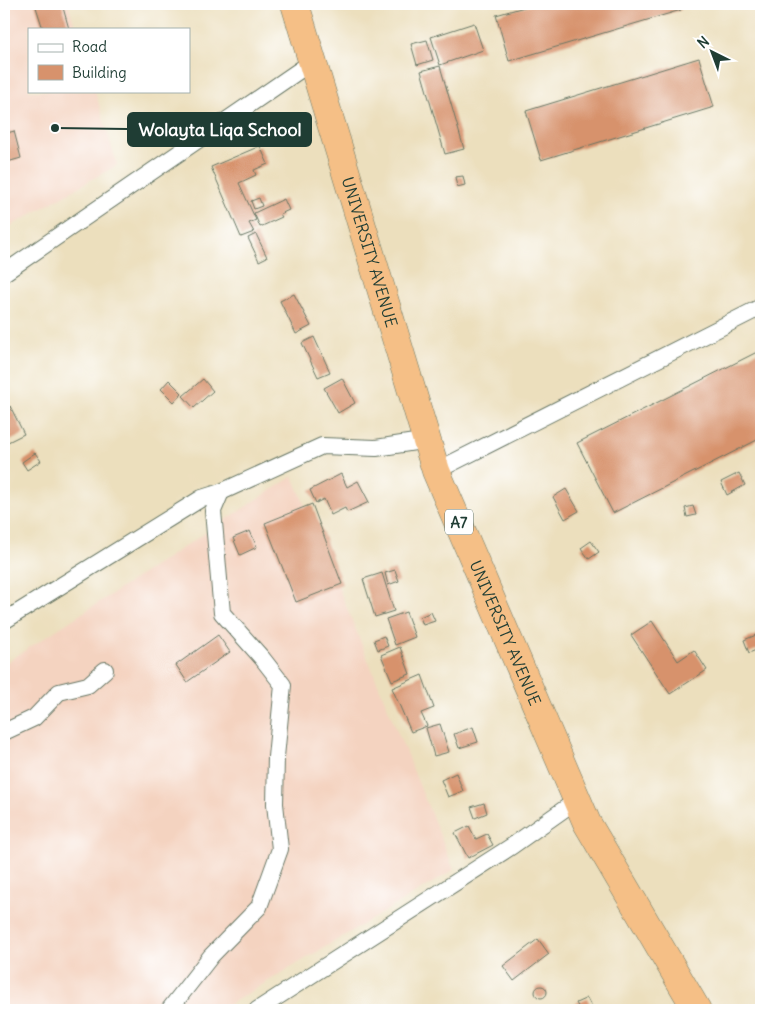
<svg xmlns="http://www.w3.org/2000/svg" width="765" height="1014" font-family="Delius,sans-serif">
  <style>
    .built { fill: #f4d3c0 }
    .building { fill: #d7926c }
    .lines { fill: none; stroke-linecap: round; stroke-linejoin: round }
    .street-casing { stroke: #677664; stroke-width: 18 }
    .highway-casing { stroke: #677664; stroke-width: 29 }
    .street { stroke: #fff; stroke-width: 16 }
    .highway { stroke: #f5bf86; stroke-width: 28 }
    .labels { text-anchor: middle; dominant-baseline: central; stroke-width: 5; stroke-linejoin: round; paint-order: stroke }
    .shield { fill: #fff; stroke: #627771; stroke-width: 1 }
    .shield-label { font-size: 15px; font-weight: bold; fill: #1f3d34 }
    .street-label { font-size: 16px; fill: #1f3d34; stroke: #fff }
    .leader { fill: none; stroke: #1f3d34; stroke-width: 2 }
    .callout-dot { fill: #1f3d34; stroke: #fff; stroke-width: 2 }
    .callout { fill: #1f3d34; stroke: #1f3d34; stroke-width: 2 }
    .callout-label { font-size: 18px; text-anchor: middle; font-weight: bold; fill: #fff }
  </style>
  <rect width="100%" height="100%" fill="#fff"/>
  <filter id="ink" filterUnits="userSpaceOnUse"><feTurbulence type="fractalNoise" baseFrequency=".02" numOctaves="2"/><feDisplacementMap in="SourceGraphic" scale="10" xChannelSelector="R" yChannelSelector="G"/><feConvolveMatrix kernelMatrix="1 2 1 2 8 2 1 2 1" color-interpolation-filters="sRGB"/></filter>
  <filter id="wash" filterUnits="userSpaceOnUse"><feTurbulence type="fractalNoise" baseFrequency=".0096" numOctaves="4" result="noise"/><feDisplacementMap in="SourceGraphic" scale="20" xChannelSelector="R" yChannelSelector="G"/><feGaussianBlur stdDeviation="1.12" result="paint"/><feColorMatrix in="noise" values="0 0 0 0 0 0 0 0 0 0 0 0 0 0 0 0 0 1.4 0 .05"/><feComposite in="paint" operator="in"/></filter>
  <g filter="url(#wash)">
    <rect width="100%" height="100%" fill="#ecdfbd"/>
    <!-- built -->
    <g class="built">
      <polygon points="4,4 68,4 76,29 29,29 29,91 95,91 117,165 4,230"/>
      <polygon points="293,476 454,870 220,1010 4,1010 4,664"/>
    </g>
    <g id="blocks">
      <!-- building -->
      <g class="building">
        <polygon points="35,4 62,4 69,29 43,29"/>
        <polygon points="535,4 679,4 681,10 509,61 496,15"/>
        <polygon points="474,23 483,50 440,65 431,37"/>
        <polygon points="427,40 433,60 417,65 411,44"/>
        <polygon points="699,58 714,107 541,160 526,111"/>
        <polygon points="440,66 464,149 445,154 421,71"/>
        <polygon points="14,131 21,158 4,163 4,134"/>
        <polygon points="260,146 268,164 254,170 256,175 239,183 256,220 249,223 254,232 241,237 211,167"/>
        <polygon points="463,176 465,185 457,187 455,177"/>
        <polygon points="259,198 262,206 254,209 251,201"/>
        <polygon points="284,199 289,210 280,214 282,217 260,227 254,213"/>
        <polygon points="256,234 267,257 259,261 248,238"/>
        <polygon points="294,294 311,326 296,334 280,301"/>
        <polygon points="314,337 330,372 318,377 302,343"/>
        <polygon points="761,350 761,438 613,513 577,443"/>
        <polygon points="342,378 355,403 338,413 324,388"/>
        <polygon points="203,379 213,391 194,408 183,396"/>
        <polygon points="169,380 182,393 174,402 161,389"/>
        <polygon points="10,406 24,434 4,444 4,410"/>
        <polygon points="35,453 41,461 27,470 22,462"/>
        <polygon points="739,473 745,485 727,495 721,482"/>
        <polygon points="341,474 347,487 358,481 369,502 347,512 345,508 331,515 324,499 316,503 310,490"/>
        <polygon points="566,489 579,511 565,519 553,497"/>
        <polygon points="312,504 342,584 296,602 265,523"/>
        <polygon points="693,506 696,515 687,517 685,508"/>
        <polygon points="250,531 257,547 240,555 233,538"/>
        <polygon points="591,541 599,552 589,559 581,548"/>
        <polygon points="395,570 399,581 388,585 385,573"/>
        <polygon points="382,573 394,611 375,617 363,579"/>
        <polygon points="406,612 415,637 395,645 386,619"/>
        <polygon points="431,612 435,621 423,625 420,617"/>
        <polygon points="652,621 678,661 694,650 707,670 670,694 631,635"/>
        <polygon points="761,633 761,648 749,653 744,640"/>
        <polygon points="218,635 230,652 187,682 176,665"/>
        <polygon points="384,636 388,646 378,650 374,640"/>
        <polygon points="400,647 410,674 392,681 381,655"/>
        <polygon points="422,675 434,708 421,713 427,726 411,732 392,688"/>
        <polygon points="440,724 449,752 434,756 426,728"/>
        <polygon points="473,727 478,742 459,748 454,734"/>
        <polygon points="456,773 463,791 448,797 441,780"/>
        <polygon points="484,803 487,813 475,818 471,807"/>
        <polygon points="469,826 476,839 487,834 493,845 468,858 455,833"/>
        <polygon points="538,939 549,954 514,981 503,966"/>
        <circle cx="541" cy="992" r="6"/>
        <polygon points="587,998 593,1010 580,1010 576,1003"/>
      </g>
    </g>
  </g>
  <g filter="url(#ink)">
    <use href="#blocks" fill-opacity="0" stroke="#677664" stroke-width="1"/>
    <g class="lines">
      <defs>
        <g id="street">
          <polyline points="4,273 313,61"/>
          <polyline points="436,471 761,307"/>
          <polyline points="4,621 202,498 221,492 322,446 376,448 428,440"/>
          <polyline points="4,732 34,718 59,692 88,685 105,670"/>
          <polyline points="169,1010 211,956 259,907 280,849 275,804 276,757 283,685 262,658 222,613 213,511 221,492"/>
          <polyline points="257,1010 512,846 577,800"/>
        </g>
        <g id="highway">
          <path id="s1" d="M295 4 436 471 587 823 697 1010"/>
        </g>
      </defs>
      <!-- street casing -->
      <use href="#street" class="street-casing"/>
      <!-- highway casing -->
      <use href="#highway" class="highway-casing"/>
      <!-- street -->
      <use href="#street" class="street"/>
      <!-- highway -->
      <use href="#highway" class="highway"/>
    </g>
  </g>
  <g class="labels">
    <!-- shield labels -->
    <rect class="shield" x="445" y="509.5" width="28" height="25" rx="4"/>
    <g class="shield-label">
      <text x="459" y="522">A7</text>
    </g>
    <!-- street labels -->
    <g class="street-label">
      <text stroke="none"><textPath href="#s1" startOffset="259">UNIVERSITY AVENUE</textPath></text>
      <text stroke="none"><textPath href="#s1" startOffset="664">UNIVERSITY AVENUE</textPath></text>
    </g>
  </g>
  <!-- callouts -->
  <path class="leader" d="M55 128L128 129"/>
  <circle class="callout-dot" cx="55" cy="128" r="5"/>
  <rect class="callout" x="128" y="113" width="183" height="33" rx="5"/>
  <g class="callout-label">
    <text x="220" y="136">Wolayta Liqa School</text>
  </g>
  <!-- margin -->
  <rect width="765" height="1014" fill="none" stroke="#fff" stroke-width="20"/>
  <!-- legend -->
  <rect x="28" y="28" width="162" height="65" fill="#ffffff" stroke="#a5b1ae"/>
  <rect x="38" y="44" width="25" height="8" fill="#ffffff" stroke="#a5b1ae"/>
  <text x="72" y="52" font-size="15" fill="#1f3d34">Road</text>
  <rect x="38" y="65" width="25" height="15" fill="#d7926c" stroke="#a5b1ae"/>
  <text x="72" y="78" font-size="15" fill="#1f3d34">Building</text>
  <!-- north arrow -->
  <g transform="translate(712 52) rotate(318)" stroke="#ffffff" stroke-width="4" paint-order="stroke">
  <path d="M0-4L9 19L0 12L-9 19Z" fill="#1f3d34"/>
  <text y="-8" font-size="14" font-weight="bold" text-anchor="middle" fill="#1f3d34">N</text>
  </g>
</svg>
